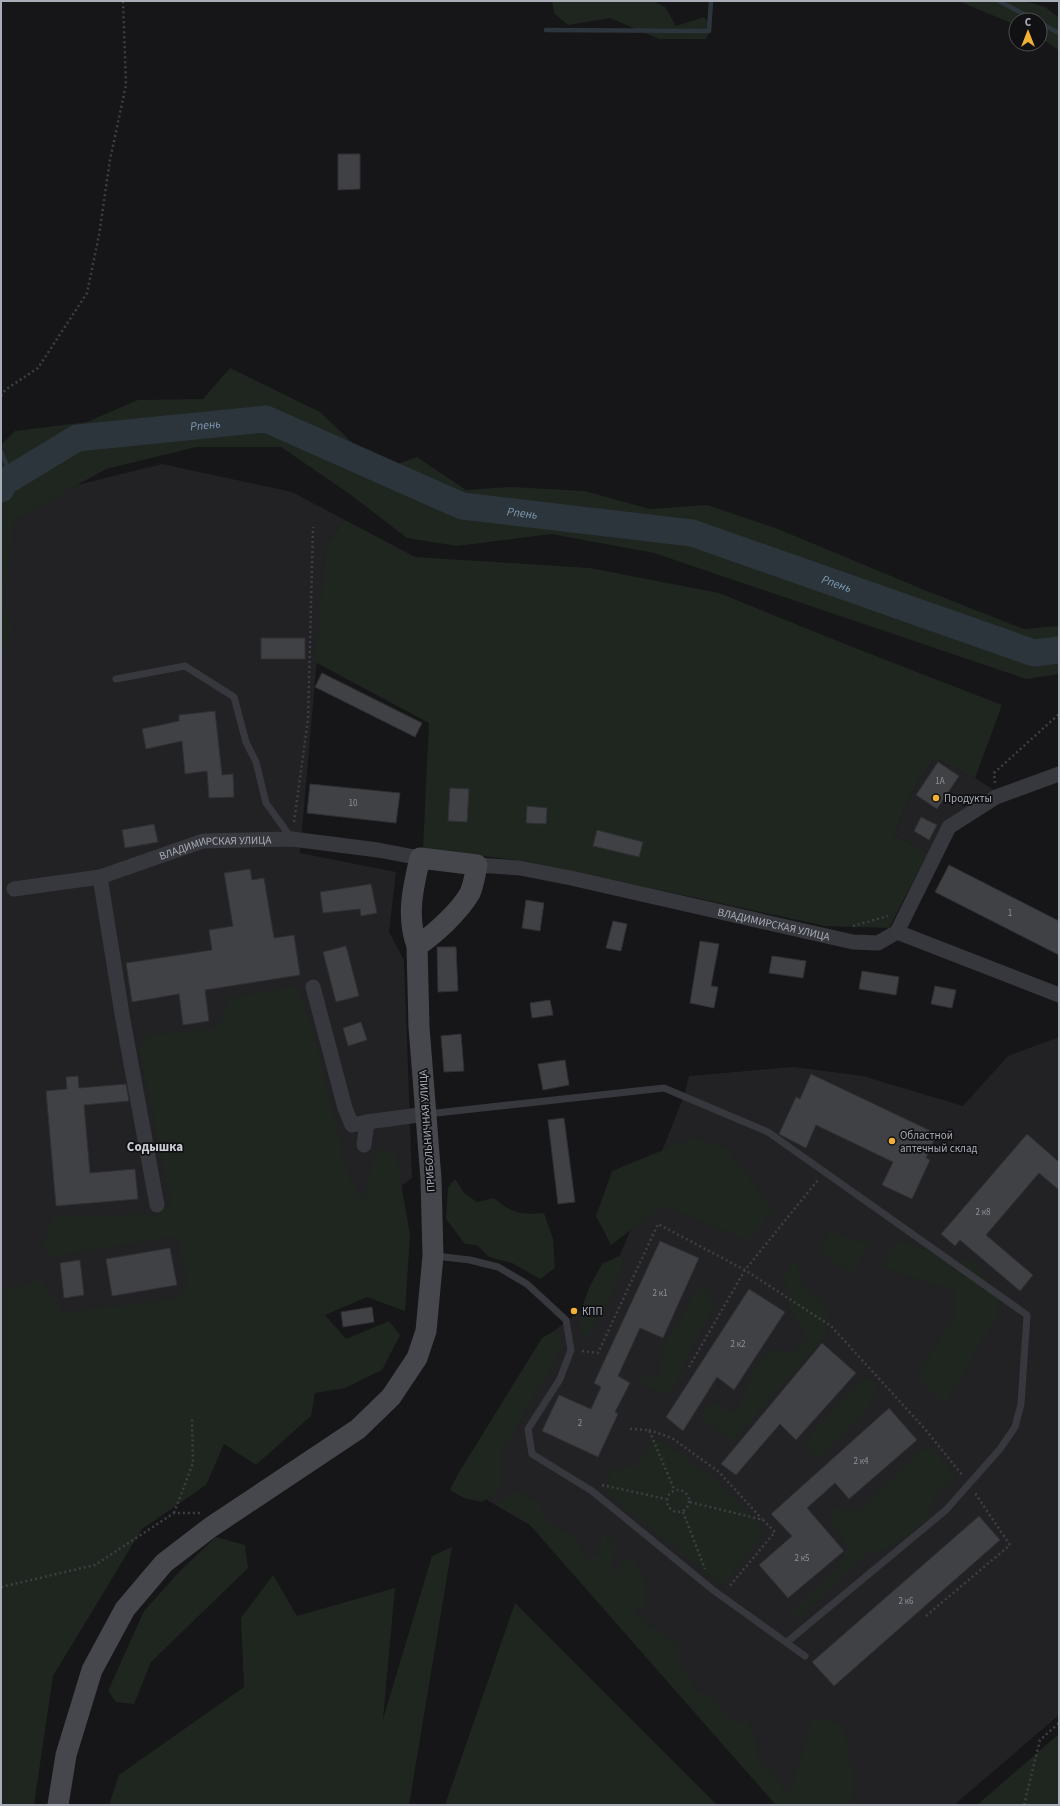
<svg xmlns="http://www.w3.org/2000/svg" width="1060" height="1806" font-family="'Source Sans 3',sans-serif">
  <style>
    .built { fill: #222225 }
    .green { fill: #1e261f }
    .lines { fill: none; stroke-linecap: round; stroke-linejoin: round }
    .stream { stroke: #2c353c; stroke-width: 4.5 }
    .river { stroke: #2c353c; stroke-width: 27 }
    .building { fill: #404145; stroke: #303034 }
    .path { stroke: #3d3f44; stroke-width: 2.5; stroke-dasharray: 2 3; stroke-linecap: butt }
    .lane { stroke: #37383d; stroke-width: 7 }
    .street { stroke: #37383d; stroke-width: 15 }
    .secondary { stroke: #45474d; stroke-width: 21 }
    .poi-dot { fill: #f2b134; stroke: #111113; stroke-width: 1.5 }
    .labels { text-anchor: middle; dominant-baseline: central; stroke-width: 3.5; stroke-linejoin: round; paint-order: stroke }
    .number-label { font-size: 9px; fill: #8e929b }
    .poi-label { font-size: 11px; fill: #a8adb8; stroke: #111113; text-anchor: start }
    .street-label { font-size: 11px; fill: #a8adb8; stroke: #111113 }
    .water-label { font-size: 12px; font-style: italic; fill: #7f9bb3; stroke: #111113 }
    .quarter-label { font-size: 13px; font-weight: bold; fill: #c9ccd4; stroke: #111113 }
  </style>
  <rect width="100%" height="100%" fill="#161618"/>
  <!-- built -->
  <g class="built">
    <polygon points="162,464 292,492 345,520 327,542 300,853 396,872 389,932 404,960 412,1178 229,1310 1,1330 1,504"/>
    <polygon points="934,758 975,778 994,790 943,823 928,853 894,835 911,794"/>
    <polygon points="1059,1037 1059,1715 954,1805 776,1805 530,1525 461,1485 554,1331 581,1310 593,1323 684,1096 689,1076 793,1067 863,1076 963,1106 1008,1056"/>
  </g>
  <!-- green -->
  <g class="green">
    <polygon points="552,1 653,1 665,7 676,26 704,17 712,27 706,39 659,39 610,18 568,25 554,13"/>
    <polygon points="958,1 1025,1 1045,7 1059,18 1059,50 1040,38 1040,20 1016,20 1016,25"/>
    <polygon points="230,368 320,412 381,470 417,457 466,490 511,487 584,491 650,509 707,505 778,529 927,591 1024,629 1059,626 1059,674 1026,679 654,553 551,534 457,546 407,538 351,495 281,447 196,447 106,469 14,520 3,601 12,630 1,655 1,445 15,431 87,422 138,400 203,399"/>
    <polygon points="345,520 415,557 590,568 719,593 855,648 1002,705 975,778 934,758 911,794 894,835 928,853 889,928 825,926 526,861 423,849 429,723 315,662 327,542"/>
    <polygon points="297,986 313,1030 348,1177 364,1199 376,1149 396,1154 410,1235 405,1311 367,1297 325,1315 346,1339 389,1321 400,1335 382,1370 345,1388 315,1393 311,1416 256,1465 224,1444 206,1485 142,1529 53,1676 34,1805 1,1805 1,1291 41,1280 63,1312 175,1299 187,1284 178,1236 47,1257 44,1241 53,1217 156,1214 171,1204 139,1049 148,1035 209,1029 222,1021 228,999"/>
    <polygon points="695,1137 728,1150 773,1210 749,1241 663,1205 611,1245 596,1216 612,1171"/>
    <path d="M455 1179 464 1193 477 1202 494 1198C511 1213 521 1215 544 1213L553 1239 555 1268 540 1279 512 1263 489 1257 477 1245 465 1244 446 1219 448 1188Z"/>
    <polygon points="830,1231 871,1245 851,1272 820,1252"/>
    <polygon points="896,1241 976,1265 1000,1296 998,1314 945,1404 917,1377 953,1319 956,1291 881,1267"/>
    <polygon points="619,1256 624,1261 610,1300 587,1336 581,1333 581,1310 589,1288 602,1264"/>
    <polygon points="796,1258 804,1289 828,1307 825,1337 732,1442 702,1417 712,1401 732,1412 742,1403 752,1373 763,1356 777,1349 790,1354 809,1339 792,1314 784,1276"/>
    <polygon points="701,1288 708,1291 714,1305 689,1352 670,1396 636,1379 660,1375 664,1344 687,1309 691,1297"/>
    <polygon points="554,1331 560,1334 562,1347 502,1453 501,1488 482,1502 464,1498 450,1490 458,1474 542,1338"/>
    <polygon points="870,1379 876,1385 876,1395 861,1416 822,1456 813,1454 804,1443 861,1380"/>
    <path d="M657 1438 711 1476 760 1523 761 1539 724 1584H720L610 1496 605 1490C609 1470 615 1470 633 1466Z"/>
    <polygon points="931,1447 955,1477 933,1500 927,1520 889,1549 867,1554 796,1619 789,1615 838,1568 849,1546 832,1526 830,1508 859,1510 920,1451"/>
    <polygon points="515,1491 524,1494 540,1505 546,1522 575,1538 586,1561 599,1553 602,1533 616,1543 611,1565 612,1575 631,1556 645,1580 647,1606 634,1613 679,1647 680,1667 698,1691 708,1694 734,1724 747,1720 754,1734 757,1757 777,1777 787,1795 795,1779 813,1716 840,1724 849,1745 850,1764 856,1779 849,1805 776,1805 530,1525 496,1505"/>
    <polygon points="216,1537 245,1545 248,1568 151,1662 134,1704 116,1702 108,1691 144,1611 180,1571"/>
    <polygon points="452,1547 409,1805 109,1805 119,1775 244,1687 241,1618 273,1575 297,1616 395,1588 383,1719 432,1556"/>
    <polygon points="515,1603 717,1805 445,1805"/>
    <polygon points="1059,1734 1059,1805 977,1805"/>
  </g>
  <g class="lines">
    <!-- stream -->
    <g class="stream">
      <polyline points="999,1 1035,20"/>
      <polyline points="1040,23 1059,33"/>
      <polyline points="546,30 709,31 711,1"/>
      <polyline points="1,452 12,477"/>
    </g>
    <!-- river -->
    <path class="river" id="s1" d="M1 489 3 483 77 438 266 419 462 506 692 533 1034 653 1059 650"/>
  </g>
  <!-- building -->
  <g class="building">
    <polygon points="338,154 360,154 360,189 338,190"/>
    <rect x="261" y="638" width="44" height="21"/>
    <polygon points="322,673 422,723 415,737 315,687"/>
    <polygon points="215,711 222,775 233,774 234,797 209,798 207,771 185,774 182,741 146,749 142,729 179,721 179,715"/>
    <polygon points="938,762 959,776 937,809 916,795"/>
    <polygon points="310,784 400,793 396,823 307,813"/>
    <polygon points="450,788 469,789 467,822 448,821"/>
    <polygon points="527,806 547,808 546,824 526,823"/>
    <polygon points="921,817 937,825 929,840 914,831"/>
    <polygon points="154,824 158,842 125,848 122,830"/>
    <polygon points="597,830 643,842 639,857 593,846"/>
    <polygon points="949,865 1059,921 1059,955 935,892"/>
    <polygon points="250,869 252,880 264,878 274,938 294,935 300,975 205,990 209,1021 183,1025 179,994 132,1002 126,963 212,950 209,930 233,926 224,873"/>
    <polygon points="371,884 377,913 361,916 360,909 323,913 320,892"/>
    <polygon points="526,900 544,903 540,931 522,928"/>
    <polygon points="613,921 627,924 621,951 606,948"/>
    <polygon points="700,941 719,944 711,986 718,987 714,1008 690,1003"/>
    <polygon points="346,946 359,996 336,1002 323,952"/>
    <polygon points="437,947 456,947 458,991 438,992"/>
    <polygon points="772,956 806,961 803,978 769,973"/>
    <polygon points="862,971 899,977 896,995 859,989"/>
    <polygon points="935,986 956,990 952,1008 931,1004"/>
    <polygon points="550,1000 553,1015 532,1018 530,1003"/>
    <polygon points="361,1022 367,1040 348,1046 343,1028"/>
    <polygon points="461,1034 464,1071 444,1072 441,1036"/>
    <polygon points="565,1060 569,1085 543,1090 538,1064"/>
    <polygon points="811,1074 937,1134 926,1158 930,1160 912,1199 882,1185 893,1162 816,1125 806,1148 779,1134 796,1097 800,1099"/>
    <polygon points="78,1076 79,1088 126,1084 129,1101 84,1105 90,1173 135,1169 138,1199 56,1206 46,1091 67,1089 66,1077"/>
    <polygon points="564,1118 575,1202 558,1204 548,1120"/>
    <polygon points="1027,1134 1059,1162 1059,1190 1039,1173 986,1235 1033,1275 1020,1291 960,1240 955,1246 941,1234"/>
    <polygon points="660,1241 699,1258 663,1338 640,1328 618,1376 630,1383 615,1412 618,1414 598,1457 542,1431 559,1395 591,1409 601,1387 594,1383"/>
    <polygon points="170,1248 177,1285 112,1296 106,1259"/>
    <polygon points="80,1260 84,1295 64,1298 60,1263"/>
    <polygon points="749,1289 785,1312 734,1390 717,1377 683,1431 666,1417"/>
    <polygon points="372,1307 374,1322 343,1327 341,1312"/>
    <polygon points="822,1343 856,1373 796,1440 780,1424 736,1475 721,1464"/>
    <polygon points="889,1408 917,1440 849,1499 835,1483 807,1508 844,1551 788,1598 759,1565 792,1536 771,1514"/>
    <polygon points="979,1516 1000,1540 834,1686 812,1662"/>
  </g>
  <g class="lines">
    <!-- path -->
    <g class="path">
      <polyline points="1,396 5,390 38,368 87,293 99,235 110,160 126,85 123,1"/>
      <polyline points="995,783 994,773 1059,714"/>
      <polyline points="294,822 308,719 313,527"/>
      <polyline points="853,926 888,916"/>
      <polyline points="582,1351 598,1353 658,1224 745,1270 831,1326 925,1429 963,1476"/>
      <polyline points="689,1367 745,1270 818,1180"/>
      <polyline points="630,1429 649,1430 674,1489"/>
      <polyline points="649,1430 672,1438 719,1472 762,1519"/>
      <polyline points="602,1485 666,1499"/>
      <circle cx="678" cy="1501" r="11"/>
      <polyline points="690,1502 763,1520 775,1532 728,1588"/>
      <polyline points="683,1512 705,1569"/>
      <polyline points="174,1513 193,1463 192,1419"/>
      <polyline points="1,1587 95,1565 174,1513 201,1513"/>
      <polyline points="926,1616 1010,1545 975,1493"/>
      <polyline points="1024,1805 1040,1740 1059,1723"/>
    </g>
    <!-- lane -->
    <g class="lane">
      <polyline points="116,679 185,666 234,697 246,742 256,762 266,803 292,839"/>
      <polyline points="427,1114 664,1088 768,1132 1027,1315 1021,1404 1015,1427 1000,1449 946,1510 787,1642"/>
      <polyline points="435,1256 470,1260 498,1267 527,1284 566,1320 571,1350 560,1379 528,1429 532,1454 592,1491 713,1590 805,1656"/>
    </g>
    <!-- street -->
    <g class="street">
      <path id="s2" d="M477 865 520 868 571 878 853 942 878 943 897 932"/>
      <polyline points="100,877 123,1020 157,1205"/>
      <path id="s3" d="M14 889 100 877 203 841 292 839 378 850 420 858"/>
      <polyline points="897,932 949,827 996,797 1059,774"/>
      <polyline points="897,932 1059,995"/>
      <polyline points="313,987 345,1108 352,1125 367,1122"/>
      <polyline points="364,1145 367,1122 426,1114"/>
    </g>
    <!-- secondary -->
    <path class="secondary" d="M58 1805 66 1755 92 1670 125 1609 164 1563 211 1527 358 1429 391 1397 417 1358 426 1331 433 1256 431 1179 419 1027 417 946C406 916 413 888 420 858L477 865C475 874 474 884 470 893 460 911 434 935 417 946"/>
  </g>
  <!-- markers -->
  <g class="poi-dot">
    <circle cx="936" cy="798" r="4"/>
    <circle cx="892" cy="1141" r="4"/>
    <circle cx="574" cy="1311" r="4"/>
  </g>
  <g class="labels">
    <!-- number labels -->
    <g class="number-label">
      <text x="940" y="781">1А</text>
      <text x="353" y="803">10</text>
      <text x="1010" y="913">1</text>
      <text x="983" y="1212">2 к8</text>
      <text x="660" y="1293">2 к1</text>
      <text x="738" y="1344">2 к2</text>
      <text x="580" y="1423">2</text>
      <text x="861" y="1461">2 к4</text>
      <text x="802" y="1558">2 к5</text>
      <text x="906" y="1601">2 к6</text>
    </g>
    <!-- poi labels -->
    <g class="poi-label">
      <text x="944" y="798">Продукты</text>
      <text x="900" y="1135">Областной<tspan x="900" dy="13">аптечный склад</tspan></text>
      <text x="582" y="1311">КПП</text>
    </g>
    <!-- street labels -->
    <g class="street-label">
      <text stroke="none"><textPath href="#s3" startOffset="207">ВЛАДИМИРСКАЯ УЛИЦА</textPath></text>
      <text stroke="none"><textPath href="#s2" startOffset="303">ВЛАДИМИРСКАЯ УЛИЦА</textPath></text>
      <text transform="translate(427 1131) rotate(-94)">ПРИБОЛЬНИЧНАЯ УЛИЦА</text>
    </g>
    <!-- water labels -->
    <g class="water-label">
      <text stroke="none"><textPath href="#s1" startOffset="222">Рпень</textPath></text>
      <text stroke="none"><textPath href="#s1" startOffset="558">Рпень</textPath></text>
      <text stroke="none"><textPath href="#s1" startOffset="882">Рпень</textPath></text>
    </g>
    <!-- quarter labels -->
    <g class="quarter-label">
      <text x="155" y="1147">Содышка</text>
    </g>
  </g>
  <!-- border -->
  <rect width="1060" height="1806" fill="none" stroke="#a8adb8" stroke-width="4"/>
  <!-- north arrow -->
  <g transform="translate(1028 32)"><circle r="19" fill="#111113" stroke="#4d4f55"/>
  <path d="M0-3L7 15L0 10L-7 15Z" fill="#f2b134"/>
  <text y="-6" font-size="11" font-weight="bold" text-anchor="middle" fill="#a8adb8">С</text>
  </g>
</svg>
